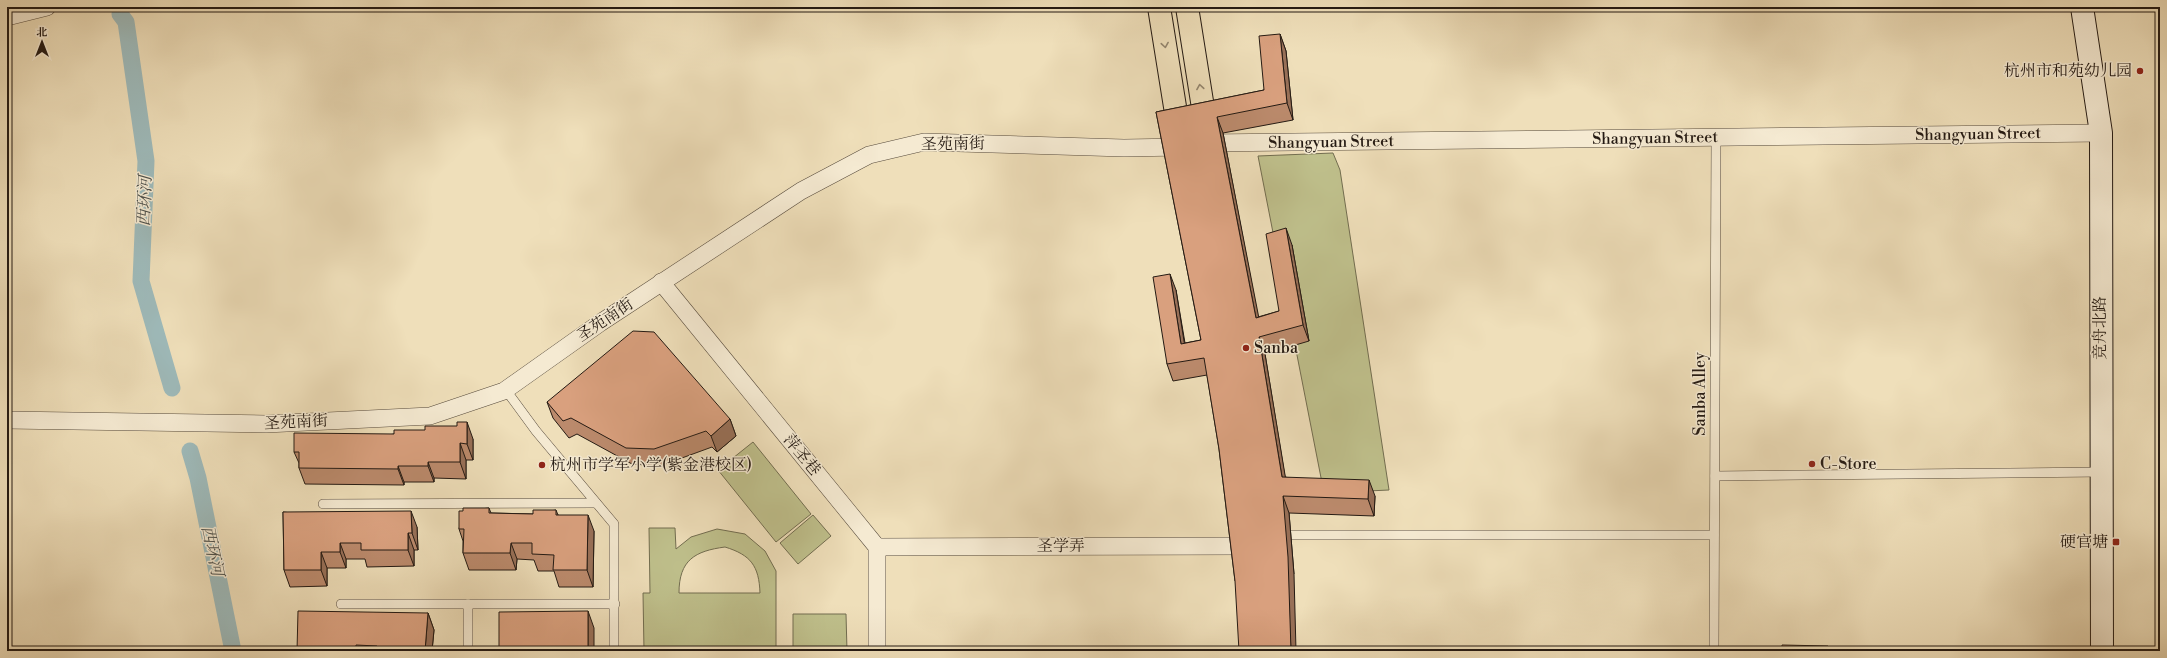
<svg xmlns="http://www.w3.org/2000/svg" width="2167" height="658" font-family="'Libre Bodoni','Noto Serif SC',serif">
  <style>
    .green { fill: #bfc08c; stroke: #726d50; fill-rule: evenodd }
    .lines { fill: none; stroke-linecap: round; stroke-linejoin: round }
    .canal { stroke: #9ebaba; stroke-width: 17 }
    .lane-casing { stroke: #574b3d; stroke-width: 10 }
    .street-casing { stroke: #574b3d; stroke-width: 18 }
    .secondary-casing { stroke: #241a13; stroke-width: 24 }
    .primary-casing { stroke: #241a13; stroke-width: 24 }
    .lane { stroke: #f5ead2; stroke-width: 9 }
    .street { stroke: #f5ead2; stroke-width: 17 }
    .secondary { stroke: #f5ead2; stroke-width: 22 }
    .primary { stroke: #efdfba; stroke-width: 22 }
    .wall { fill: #bb8a6c; stroke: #241a13 }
    .shaded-wall { fill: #987058; stroke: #241a13 }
    .building { fill: #d9a07e; stroke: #241a13 }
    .oneway { stroke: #94866f }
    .poi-dot { fill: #8f2418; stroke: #f5ead2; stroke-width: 1.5 }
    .labels { text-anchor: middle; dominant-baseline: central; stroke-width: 3; stroke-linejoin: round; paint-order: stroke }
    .poi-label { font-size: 16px; fill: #241a13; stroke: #f5ead2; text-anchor: start }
    .street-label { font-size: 16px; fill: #241a13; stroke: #f5ead2 }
    .water-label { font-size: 17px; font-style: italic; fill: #4f524d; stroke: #f5ead2 }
  </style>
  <rect width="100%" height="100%" fill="#efdfba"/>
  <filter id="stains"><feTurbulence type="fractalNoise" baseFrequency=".005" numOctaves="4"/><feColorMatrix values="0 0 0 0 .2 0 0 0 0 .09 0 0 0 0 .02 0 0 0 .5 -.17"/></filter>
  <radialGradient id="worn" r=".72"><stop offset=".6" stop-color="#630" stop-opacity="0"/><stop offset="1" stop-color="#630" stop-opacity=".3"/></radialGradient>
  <!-- green -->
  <g class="green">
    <polygon points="1333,153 1340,170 1389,490 1324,493 1258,156"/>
    <polygon points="753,442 811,514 776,542 718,470"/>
    <polygon points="813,515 831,536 798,564 780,543"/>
    <path d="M649 528H675L676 549 691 537 717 529 745 534 765 551 776 571V651H644L643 593H650ZM725 547C751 555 759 566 760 593H679C679 560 695 551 725 547Z"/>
    <polygon points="793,614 846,614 847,651 793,651"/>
  </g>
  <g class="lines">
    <!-- canal -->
    <g class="canal">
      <polyline points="120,14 126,22 146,161 141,281 172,388"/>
      <polyline points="190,451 198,478 233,651"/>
    </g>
    <defs>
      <g id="lane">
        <polyline points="511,397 536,431 614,524 614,651"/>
        <polyline points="1715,476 2101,472"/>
        <polyline points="323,504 596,503"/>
        <polyline points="1279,535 1714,535"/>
        <polyline points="341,604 615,604"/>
        <polyline points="468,604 468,651"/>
        <polyline points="1714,651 1716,138"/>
      </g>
      <g id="street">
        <polyline points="7,17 47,7"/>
        <polyline points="1208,143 2101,133"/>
        <polyline points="661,282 877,547 877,651"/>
        <polyline points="7,420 266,424 430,416 504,391 600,323 801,191 869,155 924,142 1124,148 1182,147"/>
        <polyline points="877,547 1245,546"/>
      </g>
      <polyline id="secondary" points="2082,7 2101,133 2102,651"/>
      <g id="primary">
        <polyline points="1159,7 1180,138"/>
        <polyline points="1187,7 1207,133"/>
      </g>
    </defs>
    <!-- lane casing -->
    <use href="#lane" class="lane-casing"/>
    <!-- street casing -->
    <use href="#street" class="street-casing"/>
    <!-- secondary casing -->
    <use href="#secondary" class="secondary-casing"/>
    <!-- primary casing -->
    <use href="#primary" class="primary-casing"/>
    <!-- lane -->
    <use href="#lane" class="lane"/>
    <!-- street -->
    <use href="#street" class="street"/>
    <!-- secondary -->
    <use href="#secondary" class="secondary"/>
    <!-- primary -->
    <use href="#primary" class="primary"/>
  </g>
  <!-- wall -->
  <g class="wall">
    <polygon points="1280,34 1286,51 1293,120 1223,133 1258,317 1279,311 1292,245 1309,341 1265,354 1285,477 1375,496 1374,516 1289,513 1294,574 1235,581 1219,449 1207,375 1173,381 1167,364 1176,290 1185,343 1201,340 1156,112 1264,90"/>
    <polygon points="547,402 730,419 736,436 717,452 712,447 660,466 632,464 577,434 569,438 553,418"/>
    <polygon points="394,434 473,439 473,460 466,460 466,479 434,478 434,482 404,482 404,485 305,484 299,468 299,463 294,452"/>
    <polygon points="489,508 491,513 533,514 556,510 558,515 594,531 593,587 559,587 554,571 538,571 534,560 517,559 516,570 469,570 463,553 463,541 459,529 463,511"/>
    <polygon points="283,512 417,527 418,550 414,550 414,566 367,567 365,559 346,559 346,568 327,568 327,586 290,587 284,570"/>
    <polygon points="428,613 434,630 432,651 297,651"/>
  </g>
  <!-- shaded-wall -->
  <g class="shaded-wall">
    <polygon points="1280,34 1286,51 1293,120 1287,103"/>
    <polygon points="1217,117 1223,133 1262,334 1256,318"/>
    <polygon points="1286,228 1292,245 1309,341 1303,325"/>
    <polygon points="1170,274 1176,290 1187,360 1181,344"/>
    <polygon points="1259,337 1265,354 1288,493 1282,477"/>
    <polygon points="730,419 736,436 717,452 711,436"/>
    <polygon points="467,422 473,439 473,460 467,444"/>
    <polygon points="460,443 466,460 466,479 460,462"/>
    <polygon points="428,462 434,478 434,482 428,466"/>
    <polygon points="398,466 404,482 404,485 398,469"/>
    <polygon points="1369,480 1375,496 1374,516 1368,499"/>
    <polygon points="1283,496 1289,513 1294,574 1296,651 1291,651"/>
    <polygon points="411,511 417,527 418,550 412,533"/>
    <polygon points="588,515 594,531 593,587 587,570"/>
    <polygon points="408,533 414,550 414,566 408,550"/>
    <polygon points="340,543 346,559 346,568 340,552"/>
    <polygon points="511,543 517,559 516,570 510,553"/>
    <polygon points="321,552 327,568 327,586 321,570"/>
    <polygon points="588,611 594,628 594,651 588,651"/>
    <polygon points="428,613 434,630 432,651 425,651"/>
  </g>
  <!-- building -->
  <g class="building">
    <polygon points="1280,34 1287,103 1217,117 1256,318 1279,311 1266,234 1286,228 1303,325 1259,337 1282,477 1369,480 1368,499 1283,496 1288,557 1291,651 1239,651 1235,581 1219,449 1204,358 1167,364 1153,277 1170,274 1181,344 1201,340 1156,112 1264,90 1259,36"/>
    <polygon points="633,331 654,332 730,419 711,436 706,431 654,449 626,448 571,418 563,421 547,402"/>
    <polygon points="457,422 467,422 467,444 460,443 460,462 428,462 428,466 398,466 398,469 299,468 299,452 294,452 294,433 394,434 394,430 425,430 425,426 457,426"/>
    <polygon points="463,508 489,508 489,513 533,514 533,510 556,510 556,515 588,515 587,570 553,570 554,555 532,554 532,543 511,543 510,553 463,553 464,529 459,529 459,511 463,511"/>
    <polygon points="411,511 412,533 408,533 408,550 361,550 361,543 340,543 340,552 321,552 321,570 284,570 283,512"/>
    <polygon points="298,611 428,613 425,651 377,651 377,646 356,645 356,651 297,651"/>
    <polygon points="588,611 588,651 499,651 499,612"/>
    <polygon points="1782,645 1828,646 1828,651 1782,651"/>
  </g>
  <!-- one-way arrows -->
  <defs><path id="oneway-chevron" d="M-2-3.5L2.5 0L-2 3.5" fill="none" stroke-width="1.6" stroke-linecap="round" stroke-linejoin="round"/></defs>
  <g class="oneway">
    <use href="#oneway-chevron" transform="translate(1165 45) rotate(81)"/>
    <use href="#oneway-chevron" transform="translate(1200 87) rotate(-99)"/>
  </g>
  <!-- markers -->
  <g class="poi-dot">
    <circle cx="2140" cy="71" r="4"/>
    <circle cx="1246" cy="348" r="4"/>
    <circle cx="1812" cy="464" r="4"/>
    <circle cx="542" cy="465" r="4"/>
    <rect x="2112" y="538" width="8" height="8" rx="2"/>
  </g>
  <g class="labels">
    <!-- poi labels -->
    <g class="poi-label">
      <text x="2132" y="71" text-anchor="end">杭州市和苑幼儿园</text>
      <text x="1254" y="348">Sanba</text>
      <text x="1820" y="464">C-Store</text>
      <text x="550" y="465">杭州市学军小学(紫金港校区)</text>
      <text x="2108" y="542" text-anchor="end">硬官塘</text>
    </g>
    <!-- street labels -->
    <g class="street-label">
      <text transform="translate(1978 134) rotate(-1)">Shangyuan Street</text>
      <text transform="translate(1655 138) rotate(-1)">Shangyuan Street</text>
      <text transform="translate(1331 142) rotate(-1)">Shangyuan Street</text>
      <text transform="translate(953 144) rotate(-1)">圣苑南街</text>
      <text transform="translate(605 320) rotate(-34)">圣苑南街</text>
      <text transform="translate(2100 328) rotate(-90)">竞舟北路</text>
      <text transform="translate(1700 394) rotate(-90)">Sanba Alley</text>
      <text transform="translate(296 422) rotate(-3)">圣苑南街</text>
      <text transform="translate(802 455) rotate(51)">萍圣巷</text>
      <text x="1061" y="546">圣学弄</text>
    </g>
    <!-- water labels -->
    <g class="water-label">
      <text transform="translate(145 201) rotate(-88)">西环河</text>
      <text transform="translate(212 551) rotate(78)">西环河</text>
    </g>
  </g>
  <!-- margin -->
  <rect width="2167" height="658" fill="none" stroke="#efdfba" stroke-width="24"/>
  <rect x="8" y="8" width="2151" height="642" fill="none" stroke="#241a13" stroke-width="2"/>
  <rect x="12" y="12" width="2143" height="634" fill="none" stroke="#241a13"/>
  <!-- north arrow -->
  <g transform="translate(42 42)" stroke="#f5ead2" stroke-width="3" paint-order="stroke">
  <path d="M0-3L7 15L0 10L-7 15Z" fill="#241a13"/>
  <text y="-6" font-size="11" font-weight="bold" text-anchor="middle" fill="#241a13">北</text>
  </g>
  <rect width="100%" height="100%" filter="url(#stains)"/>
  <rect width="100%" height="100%" fill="url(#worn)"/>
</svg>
